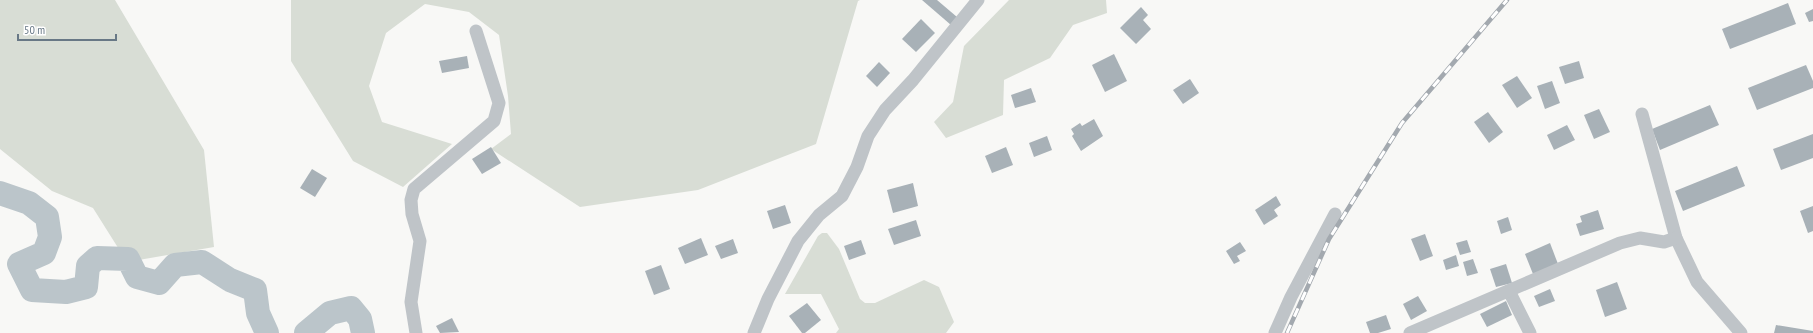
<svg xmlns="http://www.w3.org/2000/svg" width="1813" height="333" font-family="'PT Sans Narrow',sans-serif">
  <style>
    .green { fill: #d8ddd5 }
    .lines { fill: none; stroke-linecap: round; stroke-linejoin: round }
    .river { stroke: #bbc5ca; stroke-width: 24 }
    .building { fill: #a8b1b7 }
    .street { stroke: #bfc4c8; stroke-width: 13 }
    .rail-casing { stroke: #a3a9af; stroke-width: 4.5 }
    .rail { stroke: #fff; stroke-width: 3; stroke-dasharray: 9; stroke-linecap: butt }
  </style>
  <rect width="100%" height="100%" fill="#f8f8f6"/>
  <!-- green -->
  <g class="green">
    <polygon points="0,0 115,0 204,150 214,247 127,262 93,208 52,191 0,149"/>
    <polygon points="291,0 860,0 858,1 816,144 698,190 580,207 491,149 511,134 508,96 499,35 469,12 425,4 386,33 369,86 382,122 452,144 403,187 353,161 291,61"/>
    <polygon points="1009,0 1106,0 1107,13 1073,25 1050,58 1004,80 1003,115 946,138 934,122 953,102 964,46"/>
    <polygon points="822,233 827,233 839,249 860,299 865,303 875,303 924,280 939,287 954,322 946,333 836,333 839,329 821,294 785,294 818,236"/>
  </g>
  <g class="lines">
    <!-- river -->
    <g class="river">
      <polyline points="0,193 29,203 47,217 50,237 44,253 19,264 32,290 66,292 86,287 88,266 97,258 128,259 137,277 159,283 175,265 202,262 230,280 255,290 258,313 267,333"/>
      <polyline points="306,333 330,313 351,308 360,319 363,333"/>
    </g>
  </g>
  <!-- building -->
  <g class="building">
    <polygon points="922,0 937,0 957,17 951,25"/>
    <polygon points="1788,3 1796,24 1730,49 1722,29"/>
    <polygon points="1141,7 1148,15 1143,20 1151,29 1136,44 1120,28"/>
    <polygon points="1813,9 1813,21 1809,22 1805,13"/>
    <polygon points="921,19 935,33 916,52 902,39"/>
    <polygon points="1114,54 1127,81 1105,92 1092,65"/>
    <polygon points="467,56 469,68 442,73 439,61"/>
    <polygon points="1579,61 1584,78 1565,84 1559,67"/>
    <polygon points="879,62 890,73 877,87 866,76"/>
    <polygon points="1806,65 1813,81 1813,88 1757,110 1748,88"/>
    <polygon points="1517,76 1532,98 1517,108 1502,85"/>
    <polygon points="1190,79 1199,93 1183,104 1173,90"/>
    <polygon points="1552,81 1560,103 1545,109 1537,86"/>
    <polygon points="1031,88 1036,102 1015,108 1011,95"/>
    <polygon points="1710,105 1719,125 1660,150 1652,129"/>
    <polygon points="1599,109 1610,132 1594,139 1584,115"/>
    <polygon points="1488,112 1503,132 1489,143 1474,122"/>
    <polygon points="1094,119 1103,136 1081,151 1072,136 1074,134 1071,129 1080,123 1082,126"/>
    <polygon points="1567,125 1575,140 1554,150 1547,135"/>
    <polygon points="1813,134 1813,158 1781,170 1773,149"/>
    <polygon points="1047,136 1052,150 1034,157 1029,143"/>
    <polygon points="491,147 501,163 482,174 472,159"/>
    <polygon points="1006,147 1013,165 992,173 985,156"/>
    <polygon points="1737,166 1745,186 1683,211 1675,191"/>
    <polygon points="312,169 327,178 315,197 300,188"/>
    <polygon points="913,183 918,206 893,213 887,190"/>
    <polygon points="1276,196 1281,205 1274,210 1278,216 1264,225 1255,210"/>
    <polygon points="785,205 791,223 773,229 767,211"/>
    <polygon points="1813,206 1813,231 1808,233 1800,211"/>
    <polygon points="1598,210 1604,229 1580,236 1576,224 1582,222 1580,216"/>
    <polygon points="1508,217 1512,230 1501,234 1497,221"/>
    <polygon points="916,220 921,236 894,245 888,229"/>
    <polygon points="1425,234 1433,256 1420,261 1411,239"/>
    <polygon points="701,238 708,255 685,264 678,248"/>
    <polygon points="733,239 738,253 721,259 715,246"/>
    <polygon points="861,240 866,254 849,260 844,246"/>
    <polygon points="1467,240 1471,252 1460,255 1456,243"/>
    <polygon points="1240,242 1246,251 1237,256 1240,261 1234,264 1226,251"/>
    <polygon points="1550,243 1558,264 1533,274 1525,254"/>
    <polygon points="1456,255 1459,266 1446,270 1443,260"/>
    <polygon points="1473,259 1478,273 1467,276 1463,262"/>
    <polygon points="1506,264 1512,283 1496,287 1490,269"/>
    <polygon points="661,265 670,289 654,295 645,271"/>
    <polygon points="1617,282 1627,309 1605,317 1596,290"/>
    <polygon points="1550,289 1555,301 1539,307 1534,296"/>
    <polygon points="1418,296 1427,311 1411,320 1403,304"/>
    <polygon points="1506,301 1512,315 1487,327 1480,314"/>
    <polygon points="807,303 821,320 805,333 802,333 789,316"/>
    <polygon points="1386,315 1391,329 1378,333 1370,333 1366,322"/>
    <polygon points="452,318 459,332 440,333 436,326"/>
    <polygon points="1776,325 1813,331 1813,333 1774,333"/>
  </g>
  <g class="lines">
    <!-- street -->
    <g class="street">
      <polyline points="1642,114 1676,238 1697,282 1741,333"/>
      <polyline points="1509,291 1530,333"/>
      <polyline points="416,333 411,302 420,241 412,214 411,200 414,189 494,121 499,103 476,31"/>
      <polyline points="754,333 768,299 798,241 819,215 842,196 857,167 868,136 885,110 913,80 978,0"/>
      <polyline points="1275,333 1291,297 1335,214"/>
      <polyline points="1410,333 1620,243 1640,238 1664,242 1676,238"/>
    </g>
    <defs>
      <polyline id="rail" points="1287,333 1329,239 1402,123 1507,0"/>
    </defs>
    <!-- rail casing -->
    <use href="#rail" class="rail-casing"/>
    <!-- rail -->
    <use href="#rail" class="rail"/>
  </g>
  <!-- scale -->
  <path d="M18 34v6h98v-6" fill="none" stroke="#687886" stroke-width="2"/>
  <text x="24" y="34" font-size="12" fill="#687886" stroke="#ffffff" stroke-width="3" paint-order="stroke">50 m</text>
</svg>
